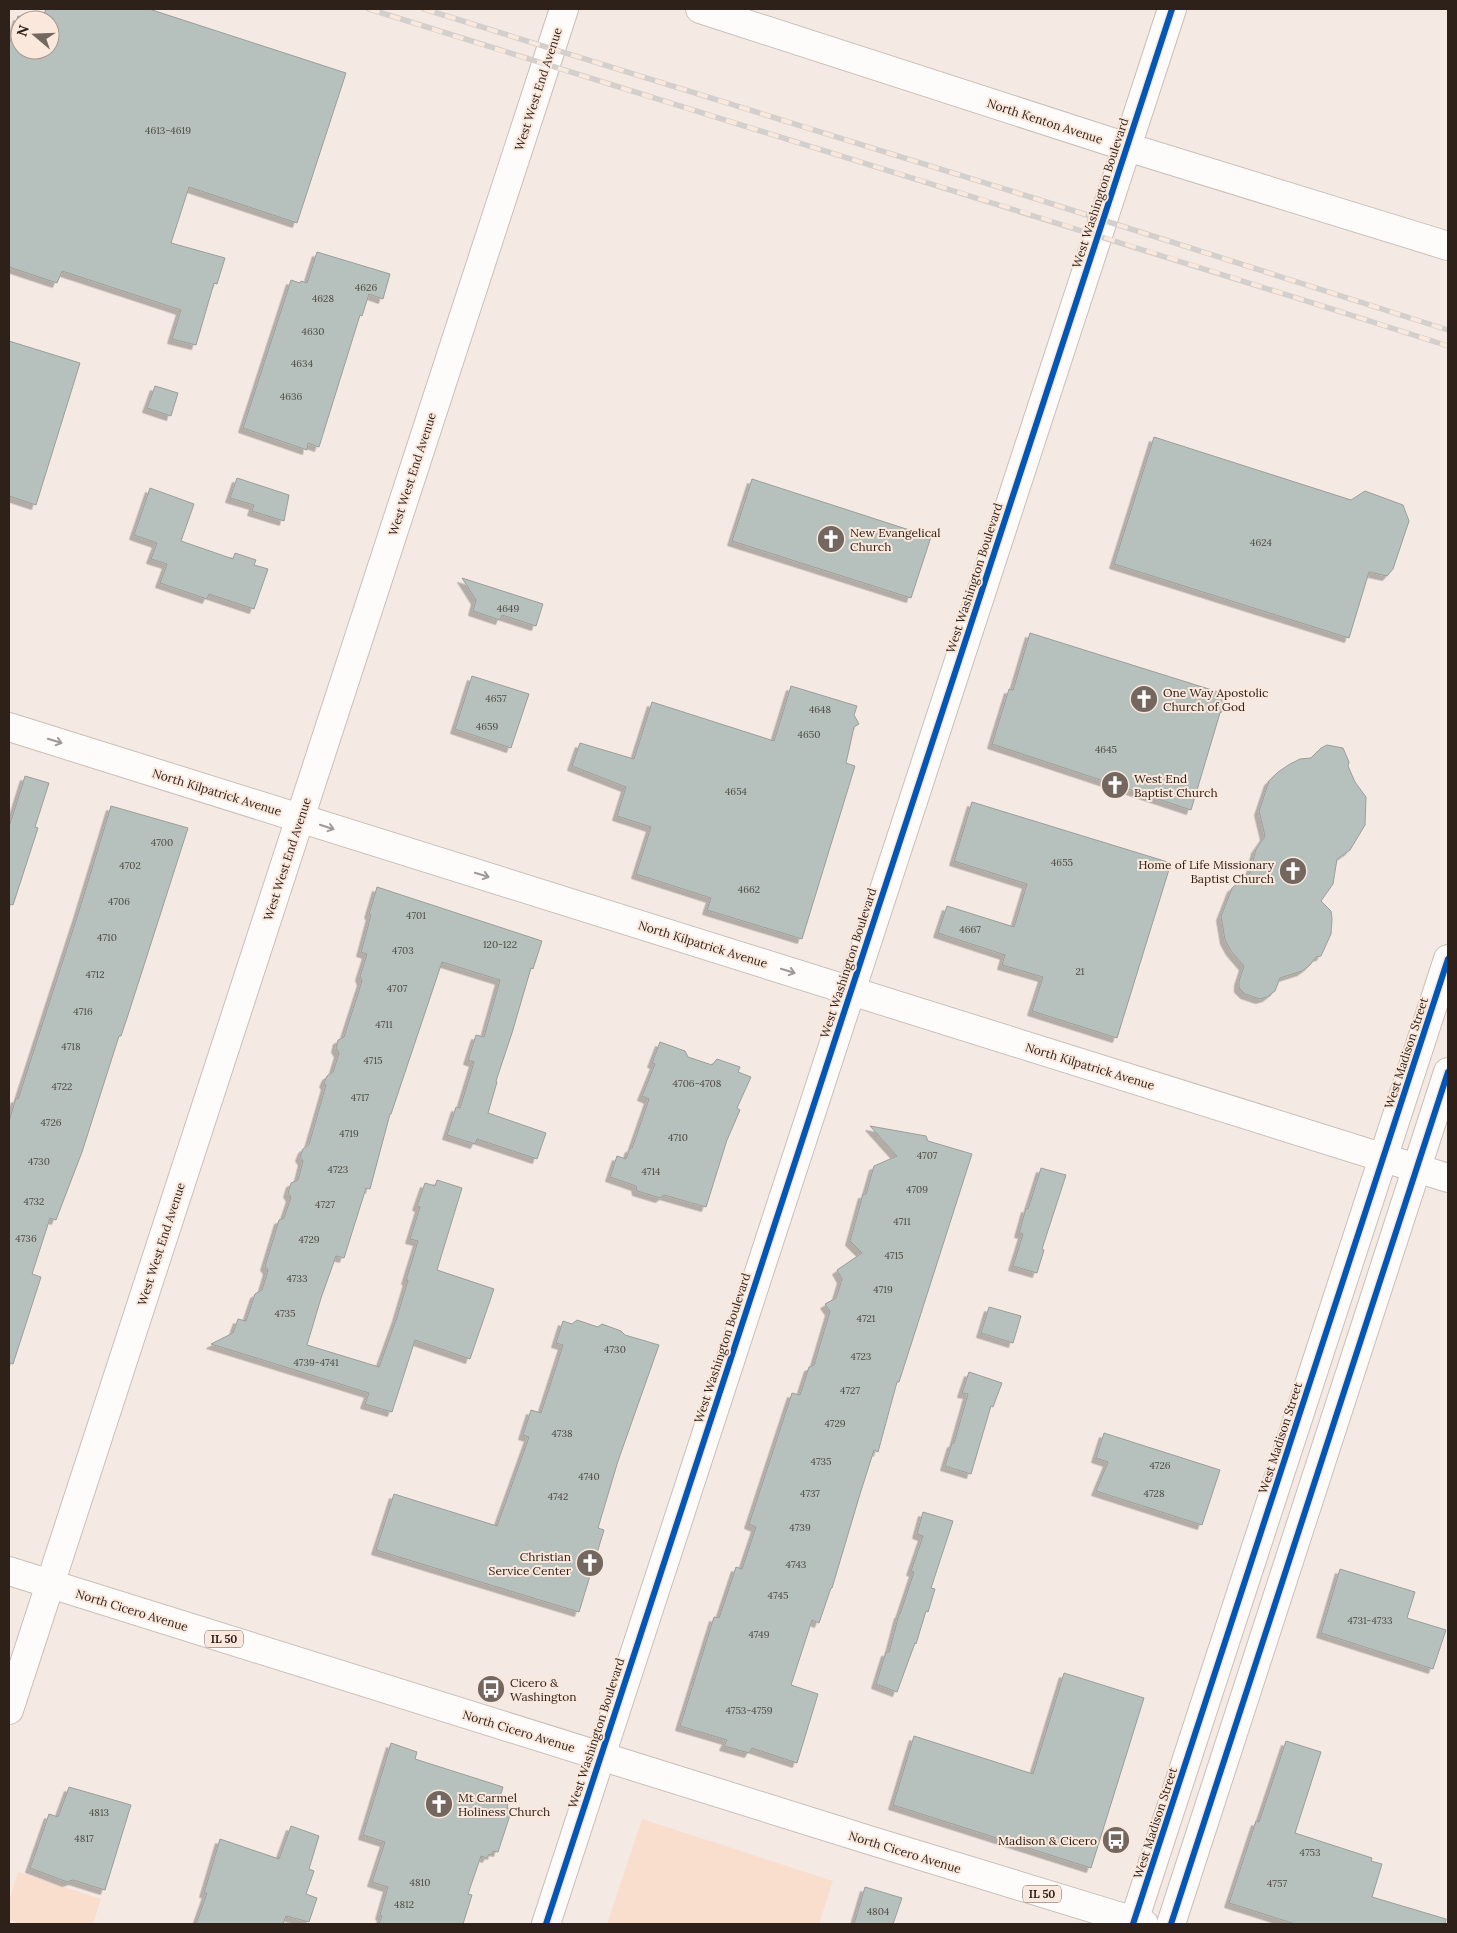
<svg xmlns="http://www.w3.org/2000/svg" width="1457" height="1933" font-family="Lora,serif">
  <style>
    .green { fill: #f9dece }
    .building { fill: #b6c1bd; stroke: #9b9e9a; filter: url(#shadow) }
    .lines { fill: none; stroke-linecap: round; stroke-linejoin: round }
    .street-casing { stroke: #cabfb9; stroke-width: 30 }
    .secondary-casing { stroke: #cabfb9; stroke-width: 30 }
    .primary-casing { stroke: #cabfb9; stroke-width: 30 }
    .street { stroke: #fdfcfb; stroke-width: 28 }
    .secondary { stroke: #fdfcfb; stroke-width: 28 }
    .primary { stroke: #fdfcfb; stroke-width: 28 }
    .rail-casing { stroke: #d2cfcc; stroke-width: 5.5 }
    .rail { stroke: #fbe8dc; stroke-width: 4; stroke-dasharray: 11; stroke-linecap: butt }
    .cycleway-casing { stroke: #fbe8dc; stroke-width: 9 }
    .cycleway { stroke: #0057b8; stroke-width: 6 }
    .oneway { stroke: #9f9996 }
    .labels { text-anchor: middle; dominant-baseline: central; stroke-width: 4; stroke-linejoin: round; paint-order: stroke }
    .number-label { font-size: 10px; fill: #4f4943 }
    .shield { fill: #fbe8dc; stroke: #6b5d54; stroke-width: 1 }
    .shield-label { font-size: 11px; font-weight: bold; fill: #2d211a }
    .street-label { font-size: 12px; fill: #2d211a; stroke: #fbe8dc }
    .poi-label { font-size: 12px; fill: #2d211a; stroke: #fbe8dc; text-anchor: start }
  </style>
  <defs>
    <filter id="shadow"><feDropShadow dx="-4.5" dy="4.5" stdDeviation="0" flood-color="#0004"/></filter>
  </defs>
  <rect width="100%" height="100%" fill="#f4e9e3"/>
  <!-- green -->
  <g class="green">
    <polygon points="642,1819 833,1881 819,1924 607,1924"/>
    <polygon points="18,1872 101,1899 93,1924 22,1924 9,1920 9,1901"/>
  </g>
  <!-- building -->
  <g class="building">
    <polygon points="46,9 149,9 346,73 297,223 189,187 171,243 225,258 217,284 214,283 196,345 172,339 181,310 62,271 57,283 9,267 9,45 18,16 30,20 20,20 20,50 50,50 50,20 42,20"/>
    <polygon points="317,252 390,274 383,299 369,294 362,316 360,315 319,447 308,443 307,450 243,428 291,280 300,283 301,281 307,283"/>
    <polygon points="9,341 80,363 36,505 9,496"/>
    <polygon points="155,386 178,393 171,416 147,408"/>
    <polygon points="1154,437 1351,500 1365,491 1403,505 1409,521 1393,569 1387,576 1369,572 1349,638 1114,564"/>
    <polygon points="237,478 289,495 284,521 252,511 254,505 230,498"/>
    <polygon points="752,479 931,537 911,598 732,541"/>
    <polygon points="150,488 194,504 181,541 233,559 235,553 256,560 254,565 268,569 254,609 209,594 207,599 160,583 167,564 151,559 157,543 134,535"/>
    <polygon points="462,578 543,604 536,626 502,615 500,620 473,611 476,600"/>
    <polygon points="1030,633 1228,695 1223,711 1220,713 1191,810 992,744 1009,689 1013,690"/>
    <polygon points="472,676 529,694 511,748 455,729"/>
    <polygon points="791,686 857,706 854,715 859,724 854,727 846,763 855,766 802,939 707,910 711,898 636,874 651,827 617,816 626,787 572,766 580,743 634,759 652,702 774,741"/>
    <polygon points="1327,745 1343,748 1349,762 1348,766 1355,782 1366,797 1365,825 1350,850 1337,859 1333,884 1321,901 1331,911 1332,919 1331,934 1321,956 1316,957 1310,965 1302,971 1280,978 1275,991 1267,997 1260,999 1245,994 1239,988 1239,981 1244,966 1231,951 1225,940 1221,916 1232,888 1250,873 1256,849 1265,836 1259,811 1269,781 1278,772 1290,764 1300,759 1311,758 1321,748"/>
    <polygon points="25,776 49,783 35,827 38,828 13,905 9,904 9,827"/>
    <polygon points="972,802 1171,863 1117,1038 1032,1011 1043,977 1002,965 1005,955 938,933 947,906 1014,927 1027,884 954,861"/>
    <polygon points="111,806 188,828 128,1015 121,1036 119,1036 82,1152 56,1220 50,1218 32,1274 41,1277 13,1364 9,1363 9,1121 16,1098 18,1099 78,914"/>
    <polygon points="377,887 542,941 533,969 531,968 512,1033 496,1081 497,1082 488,1113 546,1133 537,1159 477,1139 475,1144 447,1135 456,1107 460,1108 474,1062 468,1060 476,1035 484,1037 500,980 442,962 391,1114 390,1114 370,1189 366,1188 344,1258 336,1256 321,1298 307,1345 379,1367 397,1317 408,1280 406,1280 418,1241 410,1239 420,1207 417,1206 425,1183 435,1186 437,1180 462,1188 437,1270 494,1289 470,1359 415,1340 392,1412 365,1404 369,1393 211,1344 233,1333 238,1319 246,1321 255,1294 262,1290 268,1270 265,1266 279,1220 284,1218 291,1197 288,1193 291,1183 298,1180 303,1161 300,1157 303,1149 309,1144 326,1085 324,1083 327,1076 333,1072 339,1053 336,1048 338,1040 344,1037 362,981 360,976 367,954 361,952 371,915 369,914"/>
    <polygon points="660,1042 685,1051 688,1057 712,1065 717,1059 740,1067 738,1072 751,1077 737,1108 740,1110 727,1140 706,1207 664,1195 660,1198 637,1191 636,1186 610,1177 617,1156 626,1159 630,1148 632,1148 649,1099 642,1096 655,1064 652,1063"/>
    <polygon points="870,1126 926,1136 928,1141 972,1154 899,1382 897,1382 878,1452 874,1450 860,1494 832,1588 831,1588 819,1623 812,1620 791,1685 818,1694 797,1763 752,1748 749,1753 724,1746 727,1740 680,1726 714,1617 719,1618 736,1567 742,1569 756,1527 749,1524 792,1393 800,1395 809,1367 814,1365 830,1311 825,1304 836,1298 842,1279 837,1270 862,1253 850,1241 863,1194 866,1194 874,1166 897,1156"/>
    <polygon points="1041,1168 1066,1175 1042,1249 1044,1250 1037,1273 1013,1266 1023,1234 1019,1233 1026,1208 1028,1209"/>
    <polygon points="989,1307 1021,1316 1013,1343 981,1333"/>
    <polygon points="577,1320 598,1327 602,1324 621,1331 625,1335 659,1345 618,1461 598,1528 604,1530 579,1612 376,1550 394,1494 497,1526 529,1437 523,1435 531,1410 541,1413 563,1345 556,1343 563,1321 572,1324"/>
    <polygon points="969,1372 1002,1383 993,1407 991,1406 971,1474 945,1466 952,1443 954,1443 968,1394 962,1393"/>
    <polygon points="1104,1433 1220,1470 1202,1525 1096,1491 1108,1462 1096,1458"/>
    <polygon points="923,1512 953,1521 931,1588 935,1589 928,1612 926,1611 916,1644 915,1643 897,1692 876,1684 886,1652 889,1652 899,1614 900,1614 914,1572 911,1571 923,1536 917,1534"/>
    <polygon points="1340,1569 1415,1592 1407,1618 1446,1630 1433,1669 1321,1633"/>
    <polygon points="1064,1673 1144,1698 1091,1868 893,1805 914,1736 1033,1774"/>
    <polygon points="1286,1741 1321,1752 1295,1833 1372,1858 1371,1861 1382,1864 1372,1897 1446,1919 1445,1924 1295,1924 1229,1903 1256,1821 1259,1822"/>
    <polygon points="391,1743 417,1752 415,1759 503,1787 500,1797 505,1799 504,1803 508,1804 507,1808 512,1809 498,1852 493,1851 492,1855 489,1854 487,1858 481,1856 468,1894 472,1895 463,1924 379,1924 382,1916 380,1915 388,1887 372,1882 385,1842 363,1835"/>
    <polygon points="69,1787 131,1805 105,1890 73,1880 67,1882 30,1868 49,1814 58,1817"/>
    <polygon points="291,1826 319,1836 309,1869 314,1871 306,1894 317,1898 309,1922 286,1916 283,1924 196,1924 207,1893 204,1893 220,1839 279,1859"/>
    <polygon points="865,1887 902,1898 893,1924 854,1924"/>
  </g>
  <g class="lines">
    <defs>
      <g id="street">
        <polyline points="700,9 1127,147 1448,246"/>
        <polyline points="9,727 1448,1178"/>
        <polyline points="9,1710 564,9"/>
      </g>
      <g id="secondary">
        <polyline points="546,1924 1172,9"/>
        <polyline points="1133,1924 1448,959"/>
        <polyline points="1171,1924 1448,1072"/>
      </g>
      <polyline id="primary" points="9,1571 869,1840 1144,1924"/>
    </defs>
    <!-- street casing -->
    <use href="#street" class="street-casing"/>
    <!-- secondary casing -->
    <use href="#secondary" class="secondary-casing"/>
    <!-- primary casing -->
    <use href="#primary" class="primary-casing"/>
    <!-- street -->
    <use href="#street" class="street"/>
    <!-- secondary -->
    <use href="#secondary" class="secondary"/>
    <!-- primary -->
    <use href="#primary" class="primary"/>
    <defs>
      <g id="rail">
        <path d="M369 9C728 122 1089 231 1448 346"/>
        <polyline points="424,9 1040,200 1448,330"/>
      </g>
    </defs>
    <!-- rail casing -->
    <use href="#rail" class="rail-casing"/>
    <!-- rail -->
    <use href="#rail" class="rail"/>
    <defs>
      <g id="cycleway">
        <polyline points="546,1924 1172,9"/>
        <polyline points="1133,1924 1448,959"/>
        <polyline points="1171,1924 1448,1072"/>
      </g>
    </defs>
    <!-- cycleway casing -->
    <use href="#cycleway" class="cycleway-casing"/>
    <!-- cycleway -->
    <use href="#cycleway" class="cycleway"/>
  </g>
  <!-- one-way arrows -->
  <defs><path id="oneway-shaft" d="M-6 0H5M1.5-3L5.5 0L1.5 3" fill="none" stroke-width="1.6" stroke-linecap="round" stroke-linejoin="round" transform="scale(1.25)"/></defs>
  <g class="oneway">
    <use href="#oneway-shaft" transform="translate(55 741) rotate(17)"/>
    <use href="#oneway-shaft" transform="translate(327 827) rotate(18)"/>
    <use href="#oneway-shaft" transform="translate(482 875) rotate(17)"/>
    <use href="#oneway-shaft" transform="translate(788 971) rotate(17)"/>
  </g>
  <!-- icons -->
  <defs>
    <symbol id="church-disc" viewBox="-11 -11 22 22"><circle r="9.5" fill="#736760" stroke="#fbe8dc"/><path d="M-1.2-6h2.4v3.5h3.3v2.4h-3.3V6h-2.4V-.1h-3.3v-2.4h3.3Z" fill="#fff"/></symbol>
    <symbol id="bus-disc" viewBox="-11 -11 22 22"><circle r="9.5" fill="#736760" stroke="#fbe8dc"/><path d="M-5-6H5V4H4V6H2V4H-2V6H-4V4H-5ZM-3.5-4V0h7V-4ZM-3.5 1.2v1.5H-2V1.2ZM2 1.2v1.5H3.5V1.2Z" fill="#fff"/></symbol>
  </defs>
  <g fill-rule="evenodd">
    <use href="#church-disc" x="815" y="523" width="32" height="32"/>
    <use href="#church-disc" x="1128" y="683" width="32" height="32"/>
    <use href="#church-disc" x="1099" y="769" width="32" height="32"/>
    <use href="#church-disc" x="1277" y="855" width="32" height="32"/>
    <use href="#church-disc" x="574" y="1547" width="32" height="32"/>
    <use href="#bus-disc" x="475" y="1673" width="32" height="32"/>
    <use href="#church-disc" x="423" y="1788" width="32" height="32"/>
    <use href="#bus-disc" x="1100" y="1824" width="32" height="32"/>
  </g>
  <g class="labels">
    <!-- number labels -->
    <g class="number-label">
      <text x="168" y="130">4613-4619</text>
      <text x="366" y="287">4626</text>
      <text x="323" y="298">4628</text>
      <text x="313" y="331">4630</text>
      <text x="302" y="363">4634</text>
      <text x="291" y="396">4636</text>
      <text x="1261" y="542">4624</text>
      <text x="508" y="608">4649</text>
      <text x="496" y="698">4657</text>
      <text x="820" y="709">4648</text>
      <text x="487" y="726">4659</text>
      <text x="809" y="734">4650</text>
      <text x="1106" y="749">4645</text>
      <text x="736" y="791">4654</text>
      <text x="162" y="842">4700</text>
      <text x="1062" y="862">4655</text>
      <text x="130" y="865">4702</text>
      <text x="749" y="889">4662</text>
      <text x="119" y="901">4706</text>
      <text x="416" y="915">4701</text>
      <text x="970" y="929">4667</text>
      <text x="107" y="937">4710</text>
      <text x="500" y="944">120-122</text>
      <text x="403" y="950">4703</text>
      <text x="1080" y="971">21</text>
      <text x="95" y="974">4712</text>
      <text x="397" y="988">4707</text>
      <text x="83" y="1011">4716</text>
      <text x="384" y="1024">4711</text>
      <text x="71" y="1046">4718</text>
      <text x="373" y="1060">4715</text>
      <text x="697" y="1083">4706-4708</text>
      <text x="62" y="1086">4722</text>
      <text x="360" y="1097">4717</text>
      <text x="51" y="1122">4726</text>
      <text x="349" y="1133">4719</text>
      <text x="678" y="1137">4710</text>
      <text x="927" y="1155">4707</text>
      <text x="39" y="1161">4730</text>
      <text x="338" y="1169">4723</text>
      <text x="651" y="1171">4714</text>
      <text x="917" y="1189">4709</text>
      <text x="34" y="1201">4732</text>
      <text x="325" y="1204">4727</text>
      <text x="902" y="1221">4711</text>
      <text x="26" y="1238">4736</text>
      <text x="309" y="1239">4729</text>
      <text x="894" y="1255">4715</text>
      <text x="297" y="1278">4733</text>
      <text x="883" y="1289">4719</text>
      <text x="285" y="1313">4735</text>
      <text x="866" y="1318">4721</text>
      <text x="615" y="1349">4730</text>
      <text x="861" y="1356">4723</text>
      <text x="316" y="1362">4739-4741</text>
      <text x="850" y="1390">4727</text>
      <text x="835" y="1423">4729</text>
      <text x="562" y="1433">4738</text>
      <text x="821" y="1461">4735</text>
      <text x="1160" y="1465">4726</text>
      <text x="589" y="1476">4740</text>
      <text x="810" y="1493">4737</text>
      <text x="1154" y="1493">4728</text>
      <text x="558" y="1496">4742</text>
      <text x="800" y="1527">4739</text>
      <text x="796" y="1564">4743</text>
      <text x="778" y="1595">4745</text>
      <text x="1370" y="1620">4731-4733</text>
      <text x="759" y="1634">4749</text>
      <text x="749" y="1710">4753-4759</text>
      <text x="99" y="1812">4813</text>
      <text x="84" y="1838">4817</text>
      <text x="1310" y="1852">4753</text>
      <text x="420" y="1882">4810</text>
      <text x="1277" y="1883">4757</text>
      <text x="404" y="1904">4812</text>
      <text x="878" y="1911">4804</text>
    </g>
    <!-- shield labels -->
    <g class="shield">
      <rect x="205" y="1630.5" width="38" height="17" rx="4"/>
      <rect x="1023" y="1885.5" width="38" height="17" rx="4"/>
    </g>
    <g class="shield-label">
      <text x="224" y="1639">IL 50</text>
      <text x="1042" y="1894">IL 50</text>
    </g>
    <!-- street labels -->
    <g class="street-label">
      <text transform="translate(538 89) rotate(-72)">West West End Avenue</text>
      <text transform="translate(1045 121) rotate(18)">North Kenton Avenue</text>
      <text transform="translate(1100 193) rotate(-72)">West Washington Boulevard</text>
      <text transform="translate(412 474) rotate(-72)">West West End Avenue</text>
      <text transform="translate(974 578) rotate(-72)">West Washington Boulevard</text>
      <text transform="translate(217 792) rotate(17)">North Kilpatrick Avenue</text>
      <text transform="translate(287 859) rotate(-72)">West West End Avenue</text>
      <text transform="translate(703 944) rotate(17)">North Kilpatrick Avenue</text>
      <text transform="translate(848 963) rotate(-72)">West Washington Boulevard</text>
      <text transform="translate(1406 1053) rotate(-72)">West Madison Street</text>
      <text transform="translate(1090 1066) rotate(17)">North Kilpatrick Avenue</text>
      <text transform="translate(161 1244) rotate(-72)">West West End Avenue</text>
      <text transform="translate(722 1348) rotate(-72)">West Washington Boulevard</text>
      <text transform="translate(1280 1438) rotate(-72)">West Madison Street</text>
      <text transform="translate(132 1610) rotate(17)">North Cicero Avenue</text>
      <text transform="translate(519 1731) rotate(17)">North Cicero Avenue</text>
      <text transform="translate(596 1733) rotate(-72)">West Washington Boulevard</text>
      <text transform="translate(1155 1823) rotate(-72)">West Madison Street</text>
      <text transform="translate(905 1852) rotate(17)">North Cicero Avenue</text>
    </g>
    <!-- poi labels -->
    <g class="poi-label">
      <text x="850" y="532">New Evangelical<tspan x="850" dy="14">Church</tspan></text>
      <text x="1163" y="692">One Way Apostolic<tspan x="1163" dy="14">Church of God</tspan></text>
      <text x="1134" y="778">West End<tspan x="1134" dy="14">Baptist Church</tspan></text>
      <text x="1274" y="864" text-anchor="end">Home of Life Missionary<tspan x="1274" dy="14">Baptist Church</tspan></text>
      <text x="571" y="1556" text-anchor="end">Christian<tspan x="571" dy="14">Service Center</tspan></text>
      <text x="510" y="1682">Cicero &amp;<tspan x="510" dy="14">Washington</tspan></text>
      <text x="458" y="1797">Mt Carmel<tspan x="458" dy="14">Holiness Church</tspan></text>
      <text x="1097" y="1840" text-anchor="end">Madison &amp; Cicero</text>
    </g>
  </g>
  <!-- border -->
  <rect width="1457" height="1933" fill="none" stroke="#2d211a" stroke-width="20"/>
  <!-- north arrow -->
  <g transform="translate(35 35) rotate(289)"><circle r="24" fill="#fbe8dc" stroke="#a9988e"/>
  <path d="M0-4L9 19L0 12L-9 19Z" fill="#736760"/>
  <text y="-8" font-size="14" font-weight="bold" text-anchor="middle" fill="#2d211a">N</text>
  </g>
</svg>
